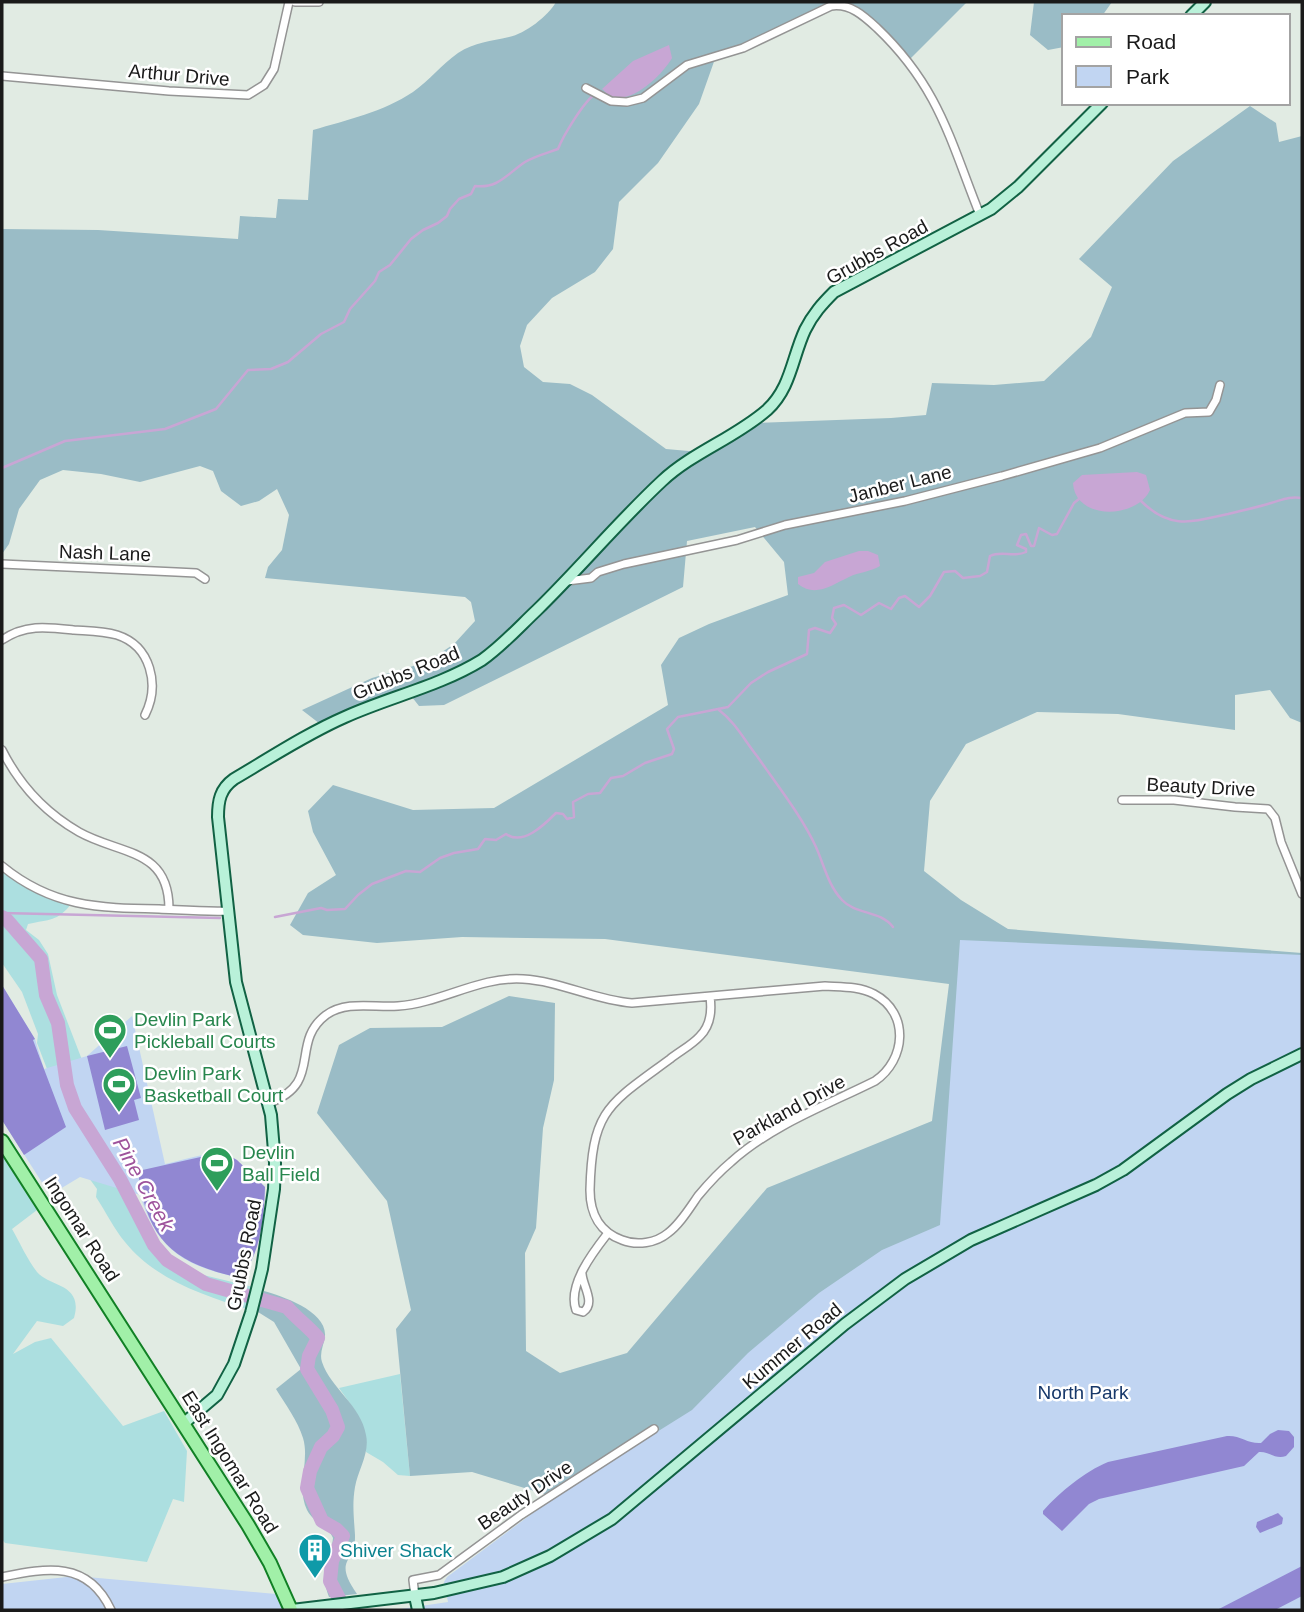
<svg xmlns="http://www.w3.org/2000/svg" width="1304" height="1612" font-family="Helvetica,sans-serif">
  <style>
    .grass { fill: #acdfe0 }
    .forest { fill: #9abcc6 }
    .park { fill: #c1d5f2 }
    .pitch { fill: #9187d2 }
    .water { fill: #c8a6d4 }
    .lines { fill: none; stroke-linecap: round; stroke-linejoin: round }
    .stream { stroke: #c8a6d4; stroke-width: 2.5 }
    .river { stroke: #c8a6d4; stroke-width: 14 }
    .street-casing { stroke: #949494; stroke-width: 10 }
    .secondary-casing { stroke: #116244; stroke-width: 14 }
    .primary-casing { stroke: #118025; stroke-width: 16 }
    .street { stroke: #fff; stroke-width: 7 }
    .secondary { stroke: #b9f1d9; stroke-width: 10 }
    .primary { stroke: #a1f0a8; stroke-width: 12 }
    .labels { text-anchor: middle; dominant-baseline: central; stroke-width: 5; stroke-linejoin: round; paint-order: stroke }
    .street-label { font-size: 19px; fill: #1a1a1a; stroke: #fff }
    .leisure-label { font-size: 19px; fill: #27864d; stroke: #fff; text-anchor: start }
    .park-label { font-size: 19px; fill: #17386a; stroke: #fff }
    .culture-label { font-size: 19px; fill: #0d838f; stroke: #fff; text-anchor: start }
    .water-label { font-size: 21px; font-style: italic; fill: #9e539c; stroke: #fff }
  </style>
  <rect width="100%" height="100%" fill="#e1ebe3"/>
  <!-- grass -->
  <g class="grass">
    <path d="M2 866 17 878 72 903C57 922 50 919 28 924L26 930 39 940 48 954 57 995 84 1065 112 1153 134 1194 146 1232 166 1258 191 1272 253 1287 247 1309C205 1296 154 1279 125 1242 114 1229 106 1212 96 1197L97 1189 89 1178 37 1043 38 1034 22 992 2 963Z"/>
    <path d="M2 1155 37 1210 12 1229C20 1243 27 1259 37 1272 49 1287 84 1283 74 1318L63 1326 37 1321 13 1354 35 1342 51 1338 123 1426 164 1411 187 1451 184 1502 173 1499 147 1562 5 1543 2 1539Z"/>
    <path d="M400 1374 410 1476 398 1475 383 1462 366 1452C368 1425 354 1409 339 1388Z"/>
  </g>
  <!-- forest -->
  <g class="forest">
    <path d="M556 2H967L908 61 873 25 840 5 784 30 716 56 699 104 658 163 619 202 613 249 595 272 552 298 527 325 520 346 524 367 543 382 570 384 592 395 666 449 711 453 758 423 891 418 926 415 932 383 994 385 1044 381 1091 337 1112 287 1079 259 1173 161 1250 106 1276 123 1279 142 1302 136V723L1290 718 1270 690 1235 695V730L1118 714 1037 712 966 744 930 801 924 871 961 900 1008 929 1302 953V1398L612 1610 577 1504 472 1472 410 1476 396 1329 411 1310 387 1201 317 1113 339 1045 370 1028 442 1027 509 996 555 1003 554 1080 543 1128 536 1228 525 1253 526 1351 560 1373 627 1353 767 1188 932 1121 949 984 605 939 462 937 377 943 303 935 290 925 308 893 336 875 313 832 308 811 333 785 413 810 494 808 668 705 661 665 679 638 709 624 788 595 784 562 755 527 687 541 683 587 444 705 419 706 408 692 324 727 302 710 372 678 427 662 454 644 475 621 471 602 465 597 265 578 268 567 282 550 289 515 277 489 259 501 241 506 221 491 213 471 200 466 140 482 101 474 63 470 40 480 19 509 9 544 2 554V229L98 230 238 239 240 216 276 218 278 199 308 200 313 130C347 120 383 112 413 92 429 81 442 64 458 53 475 42 491 41 509 37 525 34 548 16 556 2Z"/>
    <polygon points="1034,2 1112,2 1102,16 1064,16 1064,47 1048,50 1030,35"/>
    <path d="M264 1291C282 1296 327 1311 325 1336 324 1345 319 1353 322 1362 331 1389 361 1405 366 1435 370 1453 358 1470 355 1487 352 1504 354 1518 355 1535 356 1564 332 1558 357 1594L329 1597C319 1571 331 1563 333 1538 328 1526 313 1522 307 1510 296 1487 310 1461 303 1438 298 1421 285 1404 276 1389L301 1369 274 1322 258 1312Z"/>
  </g>
  <!-- park -->
  <g class="park">
    <polygon points="960,940 1302,955 1302,1610 394,1610 448,1602 444,1582 447,1577 561,1492 692,1410 748,1353 819,1293 882,1250 940,1225"/>
    <path d="M2 985 35 1039 44 1069 87 1056 132 1016 165 1164C221 1151 223 1143 265 1187 264 1214 261 1262 237 1277 184 1266 157 1249 140 1195L80 1177 50 1195 2 1120Z"/>
    <polygon points="76,1576 276,1594 284,1610 2,1610 2,1584"/>
  </g>
  <!-- pitch -->
  <g class="pitch">
    <polygon points="2,985 35,1039 33,1040 66,1127 24,1155 2,1120"/>
    <polygon points="127,1046 141,1098 134,1100 139,1120 105,1130 87,1056"/>
    <path d="M223 1152 237 1160 265 1187C264 1214 261 1262 237 1277 172 1263 146 1238 138 1171Z"/>
    <path d="M1278 1430 1289 1431 1294 1437V1447L1286 1456C1275 1460 1269 1451 1259 1452L1244 1466 1099 1499 1089 1504 1062 1531 1043 1514V1511C1060 1492 1084 1472 1108 1462L1227 1436C1240 1435 1248 1444 1261 1443L1270 1434Z"/>
    <polygon points="1278,1513 1283,1518 1282,1524 1260,1533 1256,1527 1257,1522"/>
    <polygon points="1302,1566 1302,1596 1275,1610 1217,1610"/>
  </g>
  <!-- water -->
  <g class="water">
    <path d="M669 45 672 58C663 74 632 105 611 96 607 95 605 91 602 89L633 61Z"/>
    <path d="M1137 472 1146 475 1150 490C1137 519 1075 521 1073 483L1082 475Z"/>
    <path d="M859 551H868L878 555 880 566C870 572 859 572 849 577 832 585 815 598 798 584V577L814 573 825 562Z"/>
  </g>
  <g class="lines">
    <!-- stream -->
    <g class="stream">
      <path d="M2 468 65 441 165 429 216 409 248 370 271 369 288 362 321 334 344 322 350 309 375 281 379 272 390 265 411 239 423 230 438 223 447 216 450 209 459 199 471 194 475 186C498 189 507 174 525 162 535 156 547 153 558 149 563 136 583 103 594 95"/>
      <path d="M1141 501C1170 530 1192 522 1228 514 1242 510 1256 508 1271 503 1282 500 1289 496 1302 498"/>
      <path d="M719 710C735 722 745 741 757 756 777 785 801 815 816 847 824 865 828 885 842 900 856 915 880 910 893 927"/>
      <polyline points="2,913 220,918"/>
      <path d="M275 917 321 908 327 910 345 909 358 895 372 884 406 871 420 872 440 858 454 853 478 849 485 839 496 840 506 834C523 846 544 825 556 813L563 814 567 819 574 817 573 802 588 794 600 793 611 778 623 776 645 763 672 754 674 749 667 729 678 717 728 707 751 683 768 672 807 654 809 630 815 628 830 633 836 624 832 618 834 608 844 605 861 615 879 603 891 609 899 598 905 596 919 607 930 596 944 572 955 571 963 578 980 576 987 572 990 556C1002 550 1014 558 1026 552V549L1017 545 1021 535 1026 534 1031 546H1034L1039 528 1052 535 1057 534 1074 503 1079 499"/>
    </g>
    <!-- river -->
    <path class="river" d="M2 917 7 920 41 959 46 995 58 1023 67 1085 75 1108 120 1179 154 1245 167 1260 206 1284 287 1307C297 1319 308 1326 318 1338L309 1356 307 1369 332 1410 338 1427 333 1436 321 1447 310 1471 307 1488 322 1521 336 1529 343 1536 332 1561 330 1581 345 1610"/>
    <defs>
      <g id="street">
        <polyline points="295,2 319,2"/>
        <polyline points="2,76 169,91 248,95 264,85 274,69 289,2"/>
        <path d="M586 88 611 101 627 102 643 98 687 65 743 48 831 6C850 3 864 16 877 28 939 87 950 140 980 215"/>
        <polyline points="2,564 176,572 196,573 205,579"/>
        <polyline points="567,581 591,578 598,572 624,564 737,540 785,525 905,501 1002,476 1100,448 1185,413 1209,412 1216,400 1220,385"/>
        <path d="M2 640C25 624 47 627 74 630 88 631 103 631 117 635 151 646 160 685 145 715"/>
        <path d="M2 750C19 784 46 813 79 832 120 855 169 848 169 909"/>
        <polyline points="1122,800 1174,800 1235,807 1268,809 1275,818 1281,842 1302,894"/>
        <path d="M2 866C52 907 98 908 159 909 182 910 206 912 229 911"/>
        <path d="M269 1103C324 1083 289 1043 326 1015 347 1000 375 1008 398 1006 441 1003 480 976 523 979 560 981 594 1000 632 1003L825 986C841 987 859 986 874 994 910 1013 906 1060 875 1081 827 1105 772 1125 731 1162 719 1172 708 1184 698 1196 689 1209 680 1224 668 1233 656 1243 637 1246 622 1240 600 1232 590 1214 590 1190 592 1109 609 1104 670 1059 680 1051 692 1045 700 1036 711 1025 712 1011 710 997"/>
        <path d="M582 1274C583 1287 596 1303 583 1312L576 1310C567 1285 594 1251 608 1233"/>
        <path d="M2 1577C47 1568 88 1560 111 1610"/>
        <polyline points="415,1596 413,1580 439,1575 521,1515 654,1429"/>
      </g>
      <g id="secondary">
        <polyline points="1191,16 1205,2"/>
        <path d="M183 1424 217 1395 234 1364 251 1313 262 1269 274 1189 275 1163 271 1115 236 982 218 817C218 801 220 789 234 779 270 758 306 734 345 717 389 697 440 686 482 660 502 646 519 627 537 610 580 568 618 522 662 481 693 452 735 438 767 410 791 388 792 358 805 330 813 314 822 304 834 292L991 209 1018 187 1102 103"/>
        <polyline points="415,1596 418,1610"/>
        <polyline points="292,1610 434,1593 503,1577 550,1556 612,1519 845,1324 905,1279 971,1240 1096,1185 1123,1170 1227,1094 1251,1079 1302,1054"/>
      </g>
      <polyline id="primary" points="2,1141 248,1525 270,1563 291,1610"/>
    </defs>
    <!-- street casing -->
    <use href="#street" class="street-casing"/>
    <!-- secondary casing -->
    <use href="#secondary" class="secondary-casing"/>
    <!-- primary casing -->
    <use href="#primary" class="primary-casing"/>
    <!-- street -->
    <use href="#street" class="street"/>
    <!-- secondary -->
    <use href="#secondary" class="secondary"/>
    <!-- primary -->
    <use href="#primary" class="primary"/>
  </g>
  <!-- icons -->
  <defs>
    <symbol id="stadium-pin" viewBox="-11 -11 22 30"><path d="M0 17L-7.5 6A9.5 9.5 0 1 1 7.5 6Z" fill="#2e9e5b" stroke="#fff"/><path d="M0-5a6.5 5 0 1 0 0 10a6.5 5 0 1 0 0-10ZM-3.5-1.8h7v3.6h-7Z" fill="#fff"/></symbol>
    <symbol id="building-pin" viewBox="-11 -11 22 30"><path d="M0 17L-7.5 6A9.5 9.5 0 1 1 7.5 6Z" fill="#0f9aa8" stroke="#fff"/><path d="M-4-6H4V6H1V3H-1V6H-4ZM-2.5-4.3h1.7v1.8h-1.7ZM.8-4.3h1.7v1.8H.8ZM-2.5-1h1.7V.8h-1.7ZM.8-1h1.7V.8H.8Z" fill="#fff"/></symbol>
  </defs>
  <g fill-rule="evenodd">
    <use href="#stadium-pin" x="91" y="1011" width="38" height="52"/>
    <use href="#stadium-pin" x="100" y="1065" width="38" height="52"/>
    <use href="#stadium-pin" x="198" y="1144" width="38" height="52"/>
    <use href="#building-pin" x="296" y="1531" width="38" height="52"/>
  </g>
  <g class="labels">
    <!-- street labels -->
    <g class="street-label">
      <text transform="translate(179 75) rotate(5)">Arthur Drive</text>
      <text transform="translate(877 252) rotate(-29)">Grubbs Road</text>
      <text transform="translate(900 484) rotate(-14)">Janber Lane</text>
      <text transform="translate(105 553) rotate(2)">Nash Lane</text>
      <text transform="translate(406 673) rotate(-22)">Grubbs Road</text>
      <text transform="translate(1201 787) rotate(3)">Beauty Drive</text>
      <text transform="translate(789 1110) rotate(-29)">Parkland Drive</text>
      <text transform="translate(82 1229) rotate(57)">Ingomar Road</text>
      <text transform="translate(244 1255) rotate(-79)">Grubbs Road</text>
      <text transform="translate(792 1346) rotate(-40)">Kummer Road</text>
      <text transform="translate(230 1462) rotate(58)">East Ingomar Road</text>
      <text transform="translate(525 1495) rotate(-34)">Beauty Drive</text>
    </g>
    <!-- leisure labels -->
    <g class="leisure-label">
      <text x="134" y="1019">Devlin Park<tspan x="134" dy="22">Pickleball Courts</tspan></text>
      <text x="144" y="1073">Devlin Park<tspan x="144" dy="22">Basketball Court</tspan></text>
      <text x="242" y="1152">Devlin<tspan x="242" dy="22">Ball Field</tspan></text>
    </g>
    <!-- park labels -->
    <g class="park-label">
      <text x="1083" y="1392">North Park</text>
    </g>
    <!-- culture labels -->
    <g class="culture-label">
      <text x="340" y="1550">Shiver Shack</text>
    </g>
    <!-- water labels -->
    <g class="water-label">
      <text transform="translate(144 1184) rotate(61)">Pine Creek</text>
    </g>
  </g>
  <!-- border -->
  <rect width="1304" height="1612" fill="none" stroke="#1a1a1a" stroke-width="7"/>
  <!-- legend -->
  <rect x="1062" y="14" width="228" height="91" fill="#ffffff" stroke="#a3a3a3" stroke-width="2"/>
  <rect x="1076" y="37" width="35" height="10" fill="#a1f0a8" stroke="#a3a3a3" stroke-width="2"/>
  <text x="1126" y="49" font-size="21" fill="#1a1a1a">Road</text>
  <rect x="1076" y="66" width="35" height="21" fill="#c1d5f2" stroke="#a3a3a3" stroke-width="2"/>
  <text x="1126" y="84" font-size="21" fill="#1a1a1a">Park</text>
</svg>
